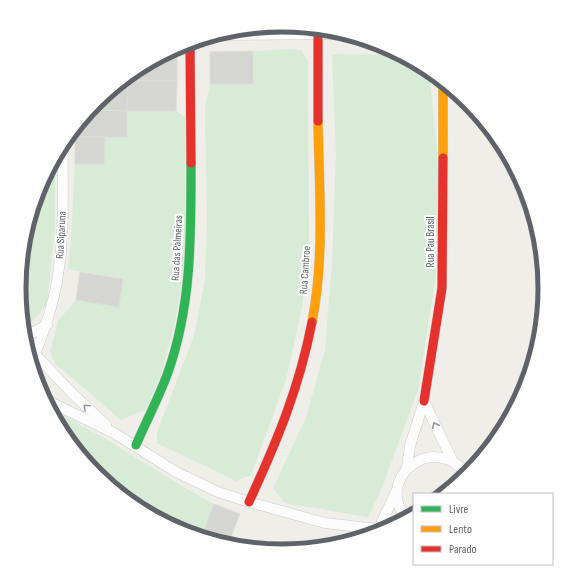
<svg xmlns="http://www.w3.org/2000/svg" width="565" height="577" font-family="'Sofia Sans Condensed',sans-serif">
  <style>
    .grass { fill: #d7ebd6 }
    .building { fill: #d5d5d2; stroke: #deddd8 }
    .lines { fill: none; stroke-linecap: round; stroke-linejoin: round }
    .street-casing { stroke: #cbcbca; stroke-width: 11 }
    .fast-casing { stroke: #cccccb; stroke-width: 10 }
    .slow-casing { stroke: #cccccb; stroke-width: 10 }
    .jam-casing { stroke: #cccccb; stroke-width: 10 }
    .street { stroke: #fdfcfc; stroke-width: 10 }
    .fast { stroke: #30b455; stroke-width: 9 }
    .slow { stroke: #ff9f0a; stroke-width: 9 }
    .jam { stroke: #e5322d; stroke-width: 9 }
    .oneway { stroke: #96989c }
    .labels { text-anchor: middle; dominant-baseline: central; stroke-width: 4; stroke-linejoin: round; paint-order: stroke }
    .street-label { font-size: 11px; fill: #5f6268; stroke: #fff }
    .rim { fill: none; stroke: #5f6268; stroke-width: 5 }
  </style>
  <rect width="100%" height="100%" fill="#efeee9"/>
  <!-- grass -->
  <g class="grass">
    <polygon points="290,49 301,50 308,62 309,247 302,307 286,380 251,475 236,481 157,443 157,432 194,336 205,280 207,221 205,108 210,84 253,84 253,51"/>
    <polygon points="332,54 401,55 429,69 438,159 436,274 418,390 381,490 368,517 285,503 273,488 306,418 325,350 332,263 336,153"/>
    <path d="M127 111H176L185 117V260L175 323 161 374 146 409 121 420 55 363 50 352 58 321 76 300 119 307 123 279 68 269C73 234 72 199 75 164H104L105 137H127Z"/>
    <polygon points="55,158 55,226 47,304 31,323 22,322 19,288 24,237 39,187"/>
    <path d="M50 409C107 436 158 474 214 504L201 538C135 518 82 469 50 409Z"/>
  </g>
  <!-- building -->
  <g class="building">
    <polygon points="170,51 177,51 177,81 128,81 128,76 136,69"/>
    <polygon points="253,51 253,84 210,84 210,52"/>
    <polygon points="128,76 127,111 90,110 96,102"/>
    <polygon points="128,81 177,81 176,111 127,111"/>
    <polygon points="90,110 127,111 127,137 75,137 75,128"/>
    <polygon points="75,137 105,137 104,164 75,164"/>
    <polygon points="80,272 123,279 119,307 76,300"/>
    <polygon points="214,504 240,514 227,546 201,538"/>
  </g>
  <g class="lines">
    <defs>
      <g id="street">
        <polyline points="214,35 345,34"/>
        <polyline points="24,337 47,325"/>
        <polyline points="25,344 74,395 106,425"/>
        <path d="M35 354C45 329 54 303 58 275 65 233 62 186 63 143"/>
        <polyline points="44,399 114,433 176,472 218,492 249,502 325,523 387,530"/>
        <polyline points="407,467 410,446 424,401 452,460"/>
        <path d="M407 519C372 480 434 429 468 476"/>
        <polyline points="378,530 396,492"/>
      </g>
      <path id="fast" d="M136 445C146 422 158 399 167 375 192 307 191 235 191 163"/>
      <g id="slow">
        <polyline points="443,158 443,81"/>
        <path d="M312 322C325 257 319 187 318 121"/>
      </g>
      <g id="jam">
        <polyline points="190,42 191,163"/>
        <polyline points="318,121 318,28"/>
        <polyline points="424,401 442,288 443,158"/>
        <path d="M249 502C277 441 299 389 312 322"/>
      </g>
    </defs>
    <!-- street casing -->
    <use href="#street" class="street-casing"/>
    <!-- fast casing -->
    <use href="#fast" class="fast-casing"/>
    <!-- slow casing -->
    <use href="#slow" class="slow-casing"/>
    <!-- jam casing -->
    <use href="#jam" class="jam-casing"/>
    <!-- street -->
    <use href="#street" class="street"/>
    <!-- fast -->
    <use href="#fast" class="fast"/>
    <!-- slow -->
    <use href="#slow" class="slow"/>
    <!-- jam -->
    <use href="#jam" class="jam"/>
  </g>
  <!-- one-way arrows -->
  <defs><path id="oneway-chevron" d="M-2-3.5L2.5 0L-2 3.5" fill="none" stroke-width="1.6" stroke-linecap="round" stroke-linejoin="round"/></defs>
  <g class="oneway">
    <use href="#oneway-chevron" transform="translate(86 407) rotate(-137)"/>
    <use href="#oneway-chevron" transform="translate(435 425) rotate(-115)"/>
  </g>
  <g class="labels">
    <!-- street labels -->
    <g class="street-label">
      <text transform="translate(61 235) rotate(-87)">Rua Siparuna</text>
      <text transform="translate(430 242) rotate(-90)">Rua Pau Brasil</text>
      <text transform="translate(177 248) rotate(-87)">Rua das Palmeiras</text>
      <text transform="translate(305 270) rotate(-86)">Rua Cambroe</text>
    </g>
  </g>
  <!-- crop -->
  <path d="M0 0H565V577H0ZM26 288a256 256 0 1 1 512 0a256 256 0 1 1-512 0Z" fill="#fff" fill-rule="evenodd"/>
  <path class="rim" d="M26 288a256 256 0 1 1 512 0a256 256 0 1 1-512 0Z"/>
  <!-- legend -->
  <rect x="413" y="493" width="140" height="72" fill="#ffffff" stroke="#bfc0c3"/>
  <rect x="421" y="506" width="20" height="6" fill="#30b455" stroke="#bfc0c3"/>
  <text x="449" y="513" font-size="12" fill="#5f6268">Livre</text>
  <rect x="421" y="526" width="20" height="6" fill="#ff9f0a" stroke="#bfc0c3"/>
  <text x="449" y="533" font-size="12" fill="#5f6268">Lento</text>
  <rect x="421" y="546" width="20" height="6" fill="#e5322d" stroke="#bfc0c3"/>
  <text x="449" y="553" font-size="12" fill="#5f6268">Parado</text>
</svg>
